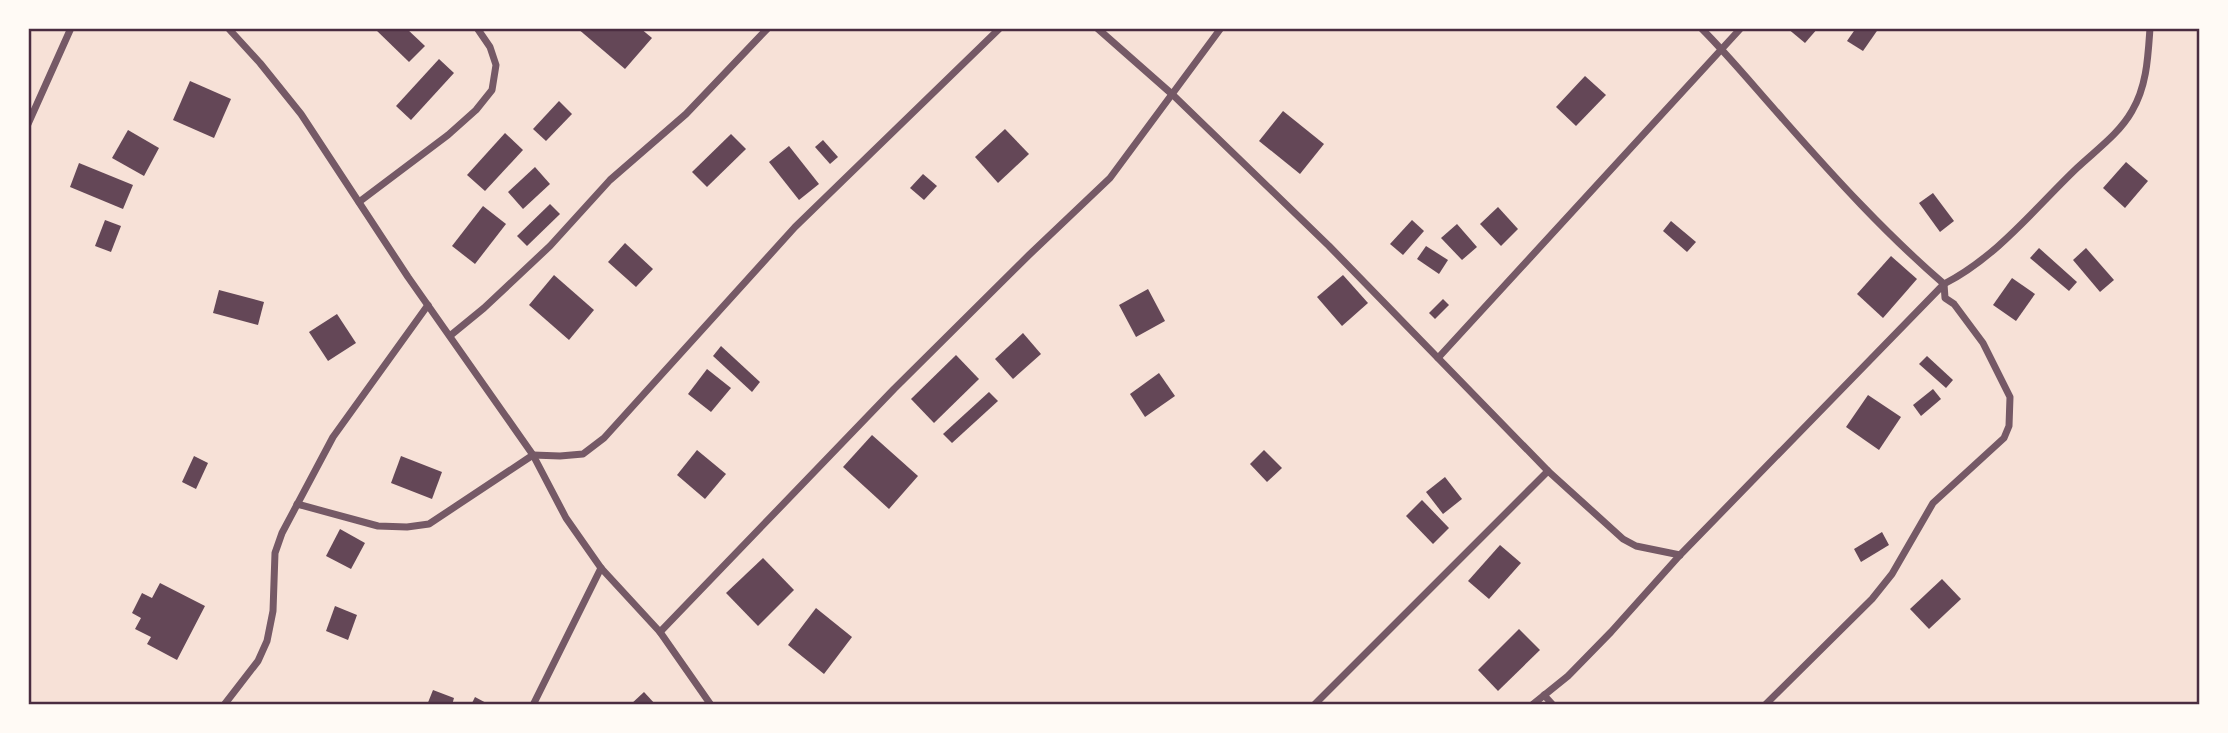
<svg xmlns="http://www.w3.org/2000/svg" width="2228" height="733" font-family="Helvetica,sans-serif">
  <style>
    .building { fill: #644757 }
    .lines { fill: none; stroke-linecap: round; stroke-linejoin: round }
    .minor { stroke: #755966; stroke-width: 7 }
    .neatline { fill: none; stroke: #4a2c40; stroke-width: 2.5 }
  </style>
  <rect width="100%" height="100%" fill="#f7e1d7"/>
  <!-- building -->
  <g class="building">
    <polygon points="374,28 406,28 425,46 409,62"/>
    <polygon points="577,28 640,28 652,38 625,69"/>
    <polygon points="1787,28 1818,28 1805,43"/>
    <polygon points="1856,28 1879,28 1863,51 1847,41"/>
    <polygon points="439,59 454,73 411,120 396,106"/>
    <polygon points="1585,76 1606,95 1576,126 1556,107"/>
    <polygon points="190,81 231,99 214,138 173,120"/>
    <polygon points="559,101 572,114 546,141 533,129"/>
    <polygon points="1283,111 1324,144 1300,174 1259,141"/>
    <polygon points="1005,129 1029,154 998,183 975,157"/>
    <polygon points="128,130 159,148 144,176 112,158"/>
    <polygon points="505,133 523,150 485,191 467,175"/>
    <polygon points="731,134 746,149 707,187 692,172"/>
    <polygon points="823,140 838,157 830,164 815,147"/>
    <polygon points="789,146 819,184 799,200 769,162"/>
    <polygon points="2126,162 2148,181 2125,208 2103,188"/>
    <polygon points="79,163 133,185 123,209 70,187"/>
    <polygon points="535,167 550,184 523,209 508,192"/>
    <polygon points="923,174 937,186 924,200 910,188"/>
    <polygon points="1933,193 1954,221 1940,232 1919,203"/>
    <polygon points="550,204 560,214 527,246 517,236"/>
    <polygon points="483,206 506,224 475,264 452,246"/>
    <polygon points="1498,207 1518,229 1501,246 1480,224"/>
    <polygon points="105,220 121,226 111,252 95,246"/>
    <polygon points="1412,220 1424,231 1403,255 1390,244"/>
    <polygon points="1671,221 1696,242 1687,252 1663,231"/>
    <polygon points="1457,224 1477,247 1462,260 1441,238"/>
    <polygon points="625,243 653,269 636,287 608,262"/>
    <polygon points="1426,246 1448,260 1439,274 1417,259"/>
    <polygon points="2039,248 2077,282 2069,291 2030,258"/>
    <polygon points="2086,248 2114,280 2100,292 2073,260"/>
    <polygon points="1891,256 1917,279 1883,318 1857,294"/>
    <polygon points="554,275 594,310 569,340 529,305"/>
    <polygon points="1343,275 1368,303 1342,326 1317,297"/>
    <polygon points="2012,278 2035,294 2016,321 1993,305"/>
    <polygon points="1148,289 1165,321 1136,337 1119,305"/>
    <polygon points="219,290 264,302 258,325 213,313"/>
    <polygon points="1443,299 1449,305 1435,319 1429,313"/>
    <polygon points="337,314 356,343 328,361 309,332"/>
    <polygon points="1023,333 1041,354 1013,379 995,359"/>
    <polygon points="721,346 760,382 752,392 713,356"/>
    <polygon points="956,355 979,379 934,423 911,399"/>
    <polygon points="1927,356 1953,380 1946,388 1919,364"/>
    <polygon points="707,369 731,388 711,412 688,394"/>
    <polygon points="1159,373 1175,396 1145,417 1130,394"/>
    <polygon points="1933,389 1941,399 1921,416 1913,405"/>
    <polygon points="989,392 998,401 952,443 943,434"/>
    <polygon points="1868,395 1901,417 1879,450 1846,427"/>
    <polygon points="872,435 918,476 889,509 843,467"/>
    <polygon points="697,450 726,474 705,499 677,475"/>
    <polygon points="1264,450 1282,468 1267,482 1250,464"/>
    <polygon points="194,456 208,463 196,489 182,482"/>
    <polygon points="401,456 442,472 432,499 391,483"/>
    <polygon points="1445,477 1462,499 1443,514 1426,492"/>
    <polygon points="1422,500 1449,528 1433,544 1406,516"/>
    <polygon points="340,529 365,543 351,569 326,556"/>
    <polygon points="1882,532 1889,545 1861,562 1854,549"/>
    <polygon points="1500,545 1521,563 1489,599 1468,581"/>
    <polygon points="763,558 794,590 758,626 726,593"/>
    <polygon points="1942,579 1961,599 1929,629 1910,609"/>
    <polygon points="160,583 205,606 177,660 147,644 151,637 135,629 141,618 132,613 142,593 152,598"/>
    <polygon points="335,606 357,615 348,640 326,631"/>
    <polygon points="816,608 852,637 824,674 788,645"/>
    <polygon points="1519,629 1540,650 1498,691 1478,670"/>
    <polygon points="433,690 454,698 452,705 427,705"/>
    <polygon points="644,692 656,705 630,705"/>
    <polygon points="475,697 490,705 471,705"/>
  </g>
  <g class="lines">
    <!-- minor -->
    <g class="minor">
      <polyline points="228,28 260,63 301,114 408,277 533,455 566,518 601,568 660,632 711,705"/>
      <polyline points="1097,28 1173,95 1329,246 1548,471 1623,539 1636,546 1680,555"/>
      <path d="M1701 28C1730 57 1756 89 1783 119 1834 177 1886 234 1944 284L1945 298 1954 304 1983 343 2010 397 2009 426 2004 438 1933 503 1892 574 1872 599 1765 705"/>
      <polyline points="28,124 71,28"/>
      <polyline points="359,202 448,135 476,110 492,90 496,65 490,47 477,28"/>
      <polyline points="451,335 484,308 550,246 610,180 686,114 768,28"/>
      <polyline points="1438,358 1741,28"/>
      <polyline points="297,504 378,526 407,527 429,524 533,455 560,456 583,454 604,438 795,227 1000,28"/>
      <polyline points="660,632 894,389 1029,255 1110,178 1221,28"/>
      <polyline points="1544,695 1553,705"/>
      <polyline points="224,705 258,661 267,641 273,611 275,553 282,533 333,437 428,305"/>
      <polyline points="533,705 601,568"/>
      <polyline points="1314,705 1548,471"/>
      <path d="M1532 705 1568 676 1611 632 1680 555 1944 284C1997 257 2035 208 2077 168 2096 150 2119 134 2132 111 2147 86 2148 56 2150 28"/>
    </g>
  </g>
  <!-- border -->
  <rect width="2228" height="733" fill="none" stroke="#fffaf5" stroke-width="60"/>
  <rect x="30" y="30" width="2168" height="673" class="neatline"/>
</svg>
